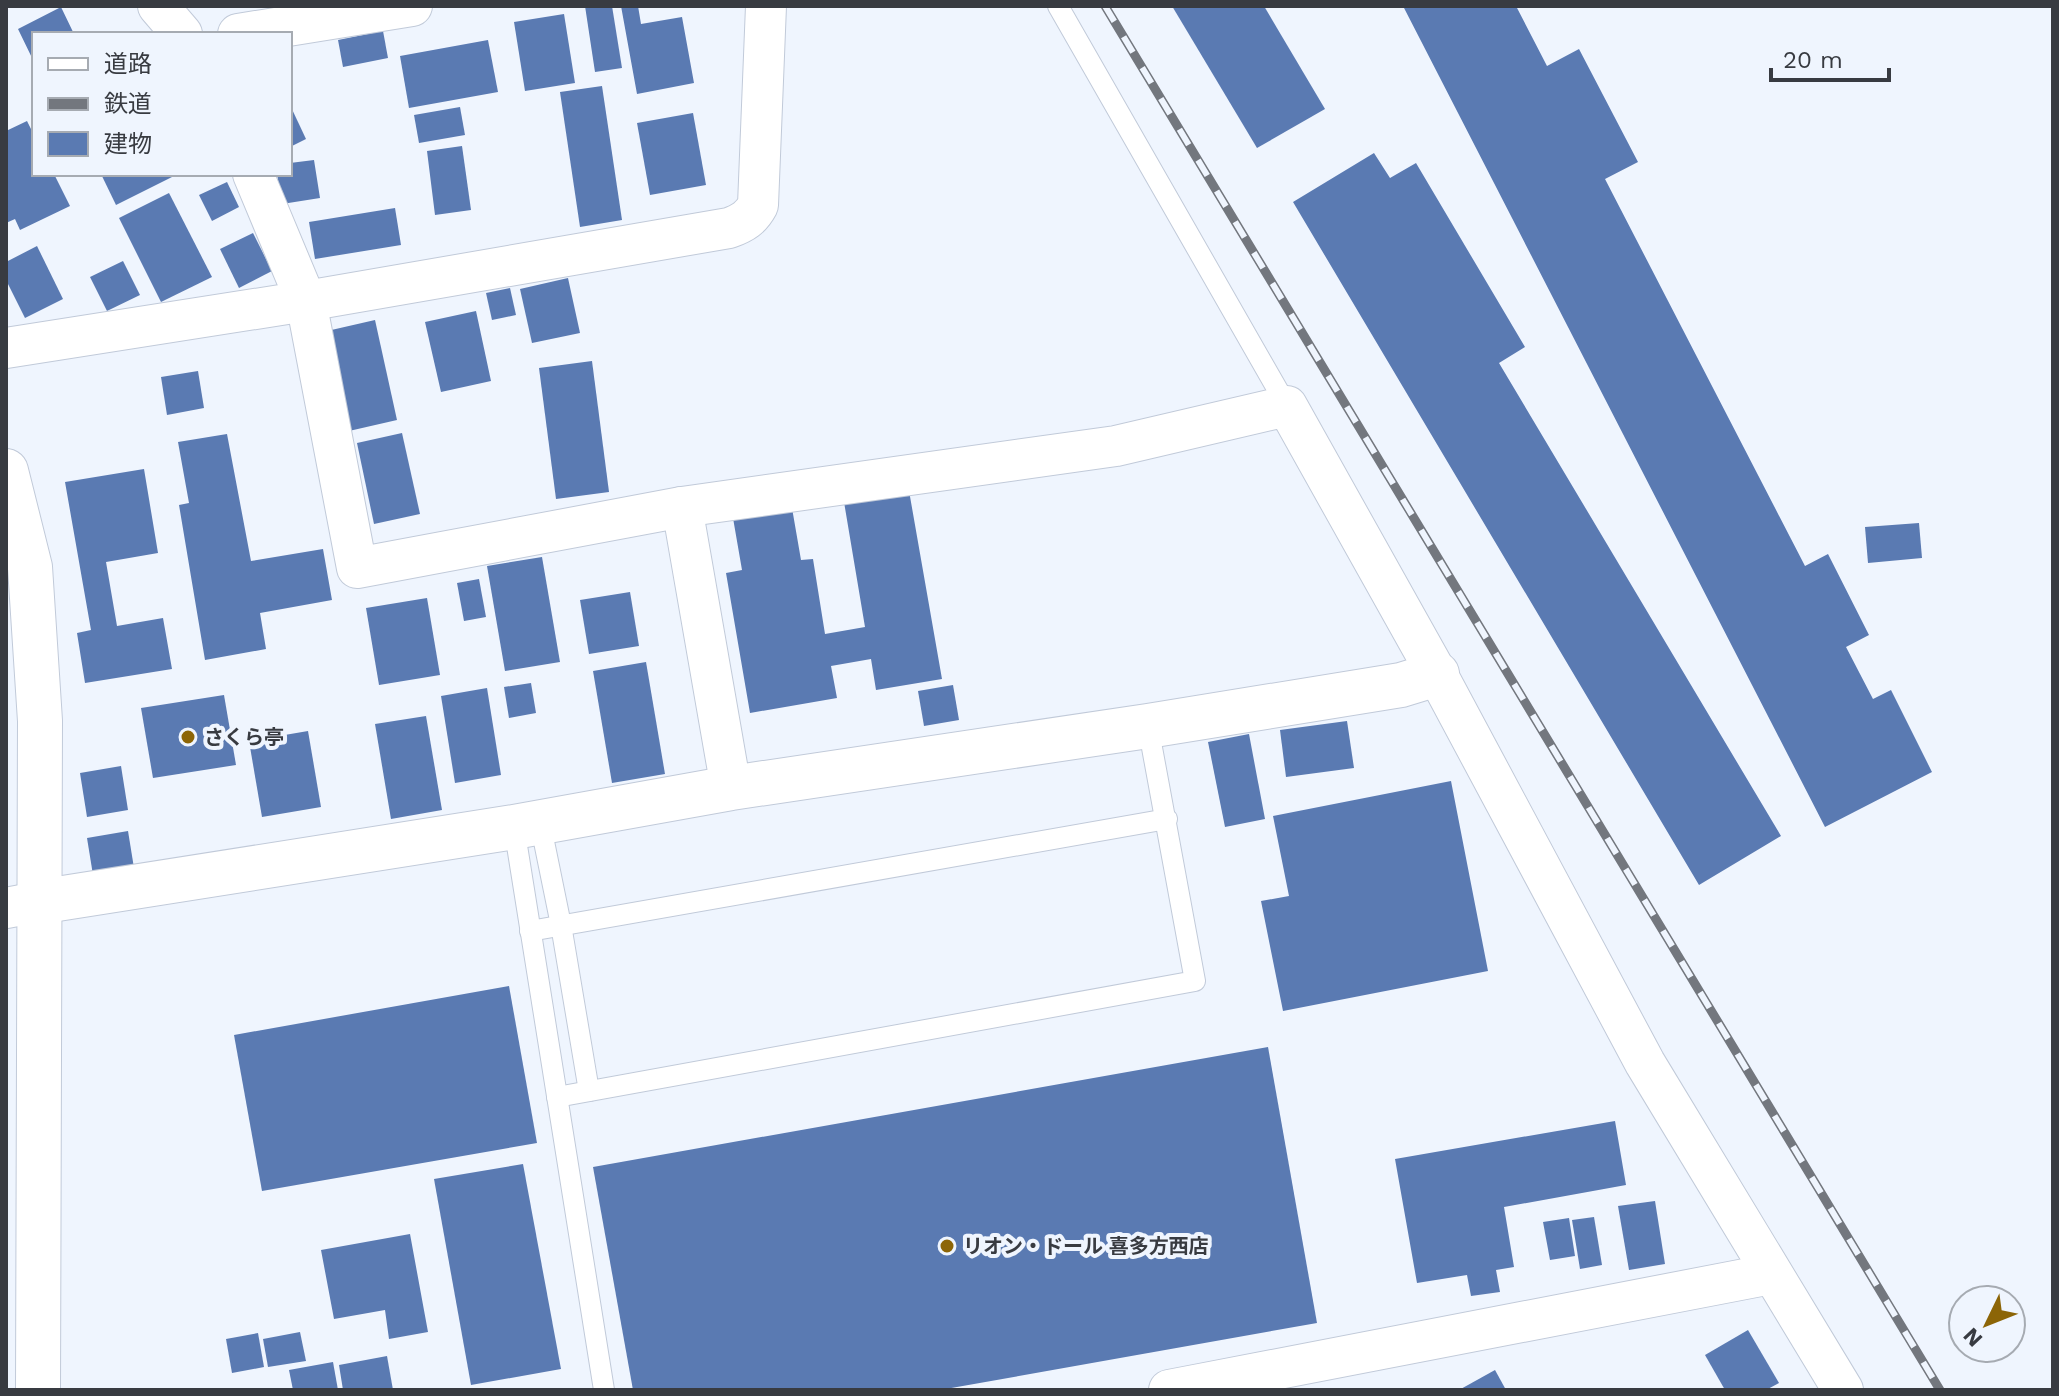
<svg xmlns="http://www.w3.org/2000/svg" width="2059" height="1396" font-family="'Work Sans','Noto Sans JP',sans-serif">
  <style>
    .building { fill: #5a7ab2 }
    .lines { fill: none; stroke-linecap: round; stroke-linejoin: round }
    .lane-casing { stroke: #c1cad9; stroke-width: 22 }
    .street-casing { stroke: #c1cad9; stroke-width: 42 }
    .secondary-casing { stroke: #c1cad9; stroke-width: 46 }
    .lane { stroke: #fff; stroke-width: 20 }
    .street { stroke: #fff; stroke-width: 40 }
    .secondary { stroke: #fff; stroke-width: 44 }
    .rail-casing { stroke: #73777e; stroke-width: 9 }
    .rail { stroke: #eff5fe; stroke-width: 6; stroke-dasharray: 18; stroke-linecap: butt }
    .poi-dot { fill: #8c6507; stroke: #eff5fe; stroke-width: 3 }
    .labels { text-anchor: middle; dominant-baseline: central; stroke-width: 8; stroke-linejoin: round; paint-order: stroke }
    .poi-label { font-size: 20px; font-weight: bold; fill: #383b41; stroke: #eff5fe; text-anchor: start }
  </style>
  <rect width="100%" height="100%" fill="#eff5fe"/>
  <!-- building -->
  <g class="building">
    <polygon points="585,6 612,6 622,68 595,72"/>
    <polygon points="621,6 638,6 641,24 682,17 694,83 637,94"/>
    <polygon points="1172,6 1264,6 1325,109 1257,148"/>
    <polygon points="1403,6 1516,6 1547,66 1579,49 1638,162 1605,179 1805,566 1828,554 1869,635 1846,647 1873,699 1891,690 1932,772 1825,827"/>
    <polygon points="61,7 74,34 34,34 34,62 18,29"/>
    <polygon points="564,14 575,83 525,91 514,22"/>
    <polygon points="383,31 388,58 343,67 338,40"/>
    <polygon points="488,40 498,92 409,108 400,56"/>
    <polygon points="602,86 622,220 580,227 560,92"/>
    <polygon points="290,105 306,139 290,147"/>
    <polygon points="460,107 465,135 419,143 414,115"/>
    <polygon points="693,113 706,185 650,195 637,123"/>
    <polygon points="27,121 34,135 34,174 54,174 70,206 20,230 15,219 6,223 6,131"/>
    <polygon points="462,146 471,210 435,215 427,151"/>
    <polygon points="1374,153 1390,178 1416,163 1525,347 1499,363 1781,836 1699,885 1293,202"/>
    <polygon points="314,160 320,198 282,204 277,174 290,174 290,163"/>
    <polygon points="101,174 178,174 116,205"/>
    <polygon points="227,182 239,207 212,221 199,195"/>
    <polygon points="169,193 212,277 161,302 119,218"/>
    <polygon points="395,208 401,245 315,259 309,222"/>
    <polygon points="253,233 272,271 239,288 220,249"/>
    <polygon points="37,246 63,299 25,318 6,280 6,262"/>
    <polygon points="123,261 140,295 107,311 90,277"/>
    <polygon points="568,278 580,333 532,343 520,289"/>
    <polygon points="510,288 516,315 492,320 486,293"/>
    <polygon points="476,311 491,381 441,392 425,322"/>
    <polygon points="375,320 397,420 349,431 327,331"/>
    <polygon points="592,361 609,492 556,499 539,368"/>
    <polygon points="198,371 204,408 167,415 161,377"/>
    <polygon points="402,433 420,514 374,524 357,443"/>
    <polygon points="227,434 251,561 323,549 332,600 260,613 266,649 205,660 179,505 189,503 178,442"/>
    <polygon points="144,469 158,553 106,562 117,626 163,618 172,669 85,683 77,633 91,630 65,482"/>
    <polygon points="908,485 942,679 876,690 871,659 831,666 837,698 750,713 726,573 742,570 733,518 792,508 801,560 813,559 825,634 865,627 843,496"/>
    <polygon points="1919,523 1922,558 1868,563 1865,527"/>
    <polygon points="542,557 560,662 505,671 487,566"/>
    <polygon points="479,579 486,617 464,621 457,583"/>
    <polygon points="630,592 639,646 589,654 580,600"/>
    <polygon points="427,598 440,675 379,685 366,608"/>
    <polygon points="646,662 665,774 612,783 593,671"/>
    <polygon points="531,683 536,713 509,718 504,687"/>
    <polygon points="953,685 959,720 924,726 918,691"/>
    <polygon points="487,688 501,775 455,783 441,696"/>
    <polygon points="224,695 236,765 153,778 141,708"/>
    <polygon points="426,716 442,810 391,819 375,724"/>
    <polygon points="1347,721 1354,768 1286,777 1280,730"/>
    <polygon points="308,731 321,807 262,817 249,741"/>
    <polygon points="1249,734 1265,819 1225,827 1208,742"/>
    <polygon points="121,766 128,810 87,817 80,773"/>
    <polygon points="1451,781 1488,971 1283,1011 1261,901 1289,896 1273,816"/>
    <polygon points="128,831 134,868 93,875 87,838"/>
    <polygon points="509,986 537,1143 262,1191 234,1035"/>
    <polygon points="1268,1047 1317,1323 940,1390 633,1390 593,1167"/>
    <polygon points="1615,1121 1626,1185 1504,1207 1514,1267 1496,1270 1500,1292 1471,1296 1467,1275 1417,1283 1395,1159"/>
    <polygon points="523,1164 561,1369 471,1385 434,1179"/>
    <polygon points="1655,1201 1665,1264 1629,1270 1618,1206"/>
    <polygon points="1594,1217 1602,1265 1580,1269 1572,1220"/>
    <polygon points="1569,1218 1575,1256 1550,1260 1543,1222"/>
    <polygon points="410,1234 428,1332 389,1339 385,1310 334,1319 321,1250"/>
    <polygon points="1748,1330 1779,1383 1766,1390 1725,1390 1705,1355"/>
    <polygon points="300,1332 306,1361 268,1367 263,1339"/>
    <polygon points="258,1333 264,1367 232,1373 226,1339"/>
    <polygon points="387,1356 393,1390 343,1390 339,1365"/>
    <polygon points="333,1362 338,1390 293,1390 289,1370"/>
    <polygon points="1495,1370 1506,1390 1459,1390"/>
  </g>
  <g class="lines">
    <defs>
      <g id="lane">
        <polyline points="1058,6 1287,406"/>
        <polyline points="540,822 561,925 589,1091"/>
        <polyline points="514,827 604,1390"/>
        <polyline points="530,931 1167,819"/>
        <polyline points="557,1097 1195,981 1148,726"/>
      </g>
      <g id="street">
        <polyline points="158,6 182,34"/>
        <polyline points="238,34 412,6"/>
        <polyline points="253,174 306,301 357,568 682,507 1116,446 1287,406 1437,674 1645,1063 1843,1390"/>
        <path d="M6 348 306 301 729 228C743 223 751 218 758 205L766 6"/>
        <polyline points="682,507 731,788"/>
        <polyline points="6,908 38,902"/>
        <polyline points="1169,1390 1771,1274"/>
      </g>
      <g id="secondary">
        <polyline points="6,471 30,567 40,721 38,1390"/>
        <polyline points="38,902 514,827 731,788 1148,726 1401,685 1437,674"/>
      </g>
    </defs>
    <!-- lane casing -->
    <use href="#lane" class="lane-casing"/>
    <!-- street casing -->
    <use href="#street" class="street-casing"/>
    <!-- secondary casing -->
    <use href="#secondary" class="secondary-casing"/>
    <!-- lane -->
    <use href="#lane" class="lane"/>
    <!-- street -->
    <use href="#street" class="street"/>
    <!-- secondary -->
    <use href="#secondary" class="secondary"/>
    <defs>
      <polyline id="rail" points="1105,6 1940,1390"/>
    </defs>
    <!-- rail casing -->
    <use href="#rail" class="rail-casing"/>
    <!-- rail -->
    <use href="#rail" class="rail"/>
  </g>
  <!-- markers -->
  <g class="poi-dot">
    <circle cx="188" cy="737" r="8"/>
    <circle cx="947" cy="1246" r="8"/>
  </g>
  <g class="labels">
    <!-- poi labels -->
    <g class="poi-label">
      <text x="204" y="737">さくら亭</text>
      <text x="963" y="1246">リオン・ドール 喜多方西店</text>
    </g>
  </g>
  <!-- border -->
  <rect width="2059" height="1396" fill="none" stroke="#383b41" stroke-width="16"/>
  <!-- legend -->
  <rect x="32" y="32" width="260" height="144" fill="#eff5fe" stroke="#a6abb2" stroke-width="2"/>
  <rect x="48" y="58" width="40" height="12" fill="#ffffff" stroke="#a6abb2" stroke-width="2"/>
  <text x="104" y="72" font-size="24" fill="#383b41">道路</text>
  <rect x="48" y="98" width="40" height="12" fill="#73777e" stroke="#a6abb2" stroke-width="2"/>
  <text x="104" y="112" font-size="24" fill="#383b41">鉄道</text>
  <rect x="48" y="132" width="40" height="24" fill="#5a7ab2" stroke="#a6abb2" stroke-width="2"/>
  <text x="104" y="152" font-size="24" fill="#383b41">建物</text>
  <!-- north arrow -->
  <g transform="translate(1987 1324) rotate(227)"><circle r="38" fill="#eff5fe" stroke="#a6abb2" stroke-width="2"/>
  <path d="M0-6L14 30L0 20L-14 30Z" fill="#8c6507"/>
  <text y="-12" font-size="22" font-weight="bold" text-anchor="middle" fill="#383b41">N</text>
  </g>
  <!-- scale -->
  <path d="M1771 68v12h118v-12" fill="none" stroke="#383b41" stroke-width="4"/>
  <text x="1783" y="68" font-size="24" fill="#383b41" stroke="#eff5fe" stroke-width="6" paint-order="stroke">20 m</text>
</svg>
